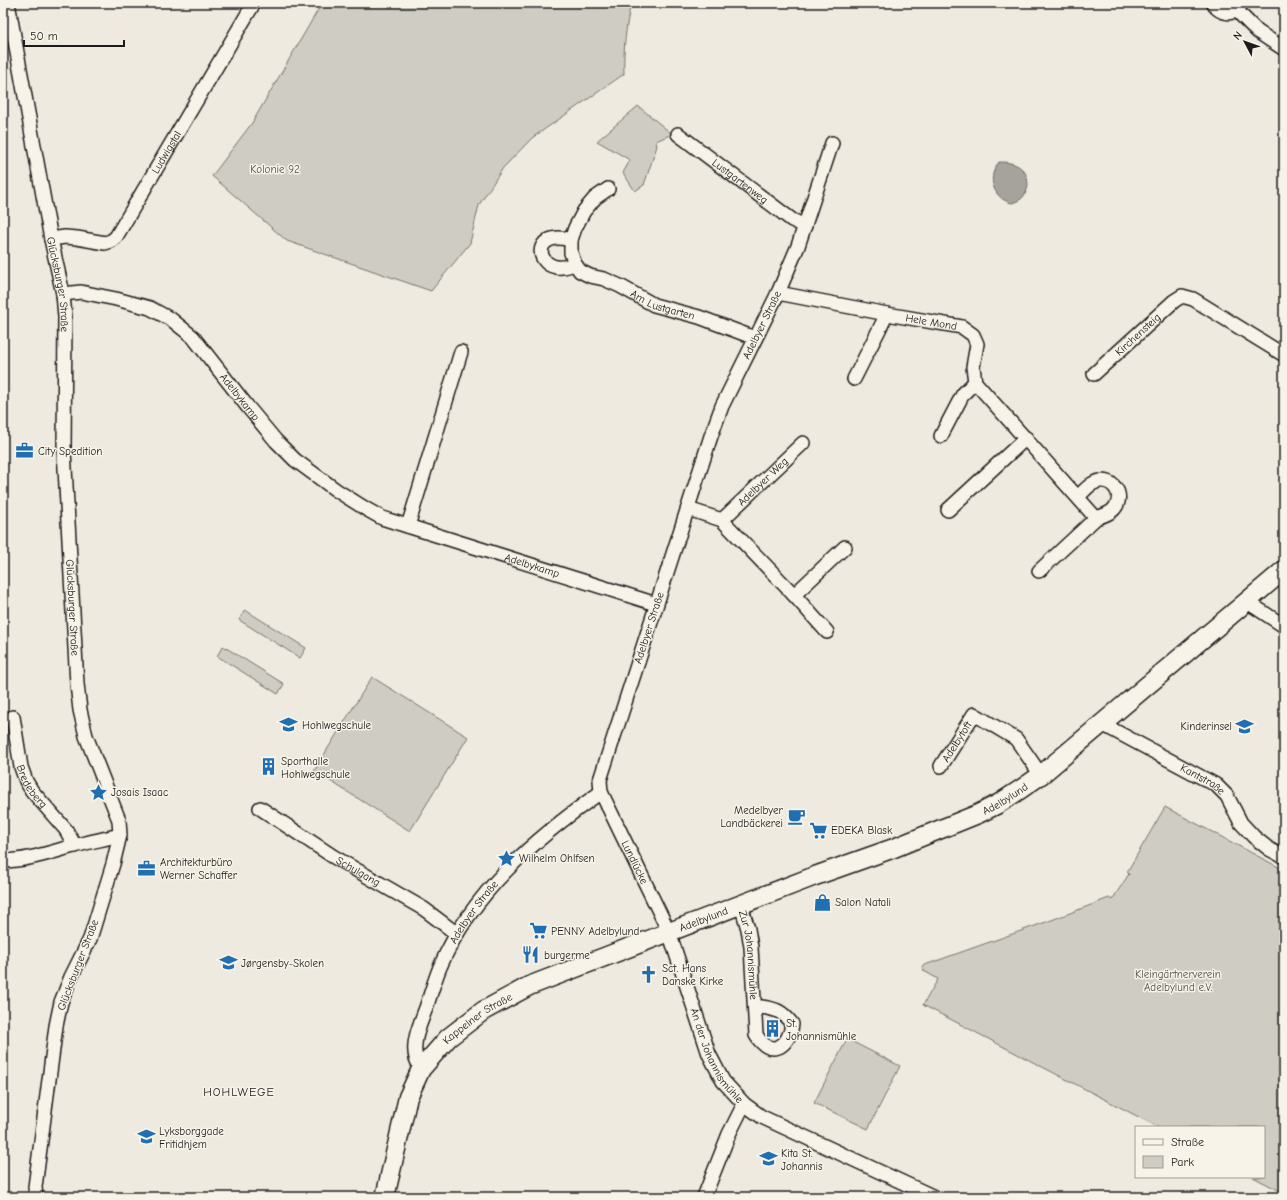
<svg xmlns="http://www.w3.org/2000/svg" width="1287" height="1200" font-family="'Comic Neue',sans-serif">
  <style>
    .green { fill: #cfccc3; stroke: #767470 }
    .water { fill: #a6a39d; stroke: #6f6d69 }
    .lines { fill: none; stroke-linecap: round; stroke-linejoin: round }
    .street-casing { stroke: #1c1c1c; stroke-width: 16 }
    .secondary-casing { stroke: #1c1c1c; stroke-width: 21 }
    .street { stroke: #f7f3e8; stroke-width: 13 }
    .secondary { stroke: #f7f3e8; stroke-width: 18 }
    .labels { text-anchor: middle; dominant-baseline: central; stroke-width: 3; stroke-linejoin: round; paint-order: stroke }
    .street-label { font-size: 11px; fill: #1c1c1c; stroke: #f7f3e8 }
    .park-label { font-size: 11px; fill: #52514e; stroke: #f7f3e8 }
    .poi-label { font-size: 11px; fill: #1c1c1c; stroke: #f7f3e8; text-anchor: start }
    .neighbourhood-label { font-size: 12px; letter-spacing: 1px; fill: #1c1c1c; stroke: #f7f3e8 }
  </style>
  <rect width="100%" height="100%" fill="#eeeae0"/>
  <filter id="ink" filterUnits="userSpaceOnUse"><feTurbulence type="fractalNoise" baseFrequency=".025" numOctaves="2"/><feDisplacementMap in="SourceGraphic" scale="8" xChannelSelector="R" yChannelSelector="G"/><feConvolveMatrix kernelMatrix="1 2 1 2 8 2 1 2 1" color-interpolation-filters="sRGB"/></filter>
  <g filter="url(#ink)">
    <!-- green -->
    <g class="green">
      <path d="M322 3H631C626 26 623 50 624 74L532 138 503 168 479 205 470 243 431 291 287 241 212 176 252 123Z"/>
      <polygon points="638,106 672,134 656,141 657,146 644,185 635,191 623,173 630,160 597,141"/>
      <polygon points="245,610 306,648 300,658 239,620"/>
      <polygon points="223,646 284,684 278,694 217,656"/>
      <polygon points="372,677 468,737 410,831 314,771"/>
      <polygon points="1165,807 1284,870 1284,1193 1253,1177 1264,1177 1264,1127 1158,1127 923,1005 938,979 924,971 922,966 1049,921 1109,898 1112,900 1129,874 1127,872"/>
      <polygon points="847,1039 900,1066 868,1129 814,1103"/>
    </g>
    <!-- water -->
    <path class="water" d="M999 162C1009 162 1017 163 1024 171 1027 175 1028 181 1028 186 1027 191 1025 196 1021 199 1019 200 1014 203 1012 203 1010 203 1006 201 1004 200 990 191 989 173 999 162Z"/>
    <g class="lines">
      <defs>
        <g id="street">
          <path id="s1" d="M8 3 51 239 63 294 65 317 64 450 77 684 80 710 86 736 119 820 120 835 113 864 90 939 71 977 61 1002 56 1026 35 1187 36 1197"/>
          <path d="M1213 3C1217 11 1228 16 1236 10 1238 9 1239 6 1241 5"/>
          <polyline points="1236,10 1258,32 1284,49"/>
          <path id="s2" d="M678 134 792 220 805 226"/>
          <path id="s3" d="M832 143 798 246 778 293 722 406 711 436 600 780 601 792 669 932 709 1054 723 1081 744 1104 762 1117 934 1197"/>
          <path id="s4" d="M608 189 595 198 584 211 575 228 571 240V253L575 264 580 271 590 276 604 279 620 286 654 305 699 317 755 338"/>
          <path id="s5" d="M51 239 65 237 77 238 105 243 111 241 116 237 254 3"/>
          <path d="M571 240C536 230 533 262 556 267 562 268 569 266 575 264"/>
          <path id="s6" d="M778 293 887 314 962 327 973 335 977 344 973 367 975 382 1096 518"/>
          <path id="s7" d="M63 294 81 292 116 299 150 308 172 320 193 337 247 406 276 441 295 460 336 490 366 509 382 518 656 604"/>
          <path id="s8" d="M1094 374 1174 301 1182 296 1193 299 1284 355"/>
          <polyline points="854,379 887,314"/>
          <polyline points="941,436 963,394 975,382"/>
          <polyline points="688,509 722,520 794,595"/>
          <polyline points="948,510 1026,438"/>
          <path id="s9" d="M722 520 803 443"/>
          <polyline points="408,526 461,352"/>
          <path d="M1039 571 1096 518C1102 516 1109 514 1113 510 1128 495 1110 473 1092 484 1087 487 1082 493 1078 497"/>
          <polyline points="1246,601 1284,626"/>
          <polyline points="827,632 794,595 845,547"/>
          <path id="s10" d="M13 717 21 767 26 781 32 791 66 830 75 846"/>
          <path id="s11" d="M1102 724 1216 785 1227 796 1241 823 1254 837 1269 849 1284 857"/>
          <path id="s12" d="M941 766 974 714 1016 739 1041 775"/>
          <path id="s13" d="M260 808 334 857 424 909 457 934"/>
          <path d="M3 861C27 861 51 852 74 846 89 842 104 839 120 835"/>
          <path id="s14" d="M741 905 748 929 751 947 756 1035C770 1058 789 1048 792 1024 780 1008 773 1009 755 1006"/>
          <path id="s15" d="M421 1069C419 1065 417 1061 416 1058 411 1041 422 1020 427 1005 431 993 435 979 440 967 472 892 536 838 601 792"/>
          <polyline points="704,1197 729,1134 744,1104"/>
        </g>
        <g id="secondary">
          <path id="s16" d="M385 1197 408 1097 421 1069 448 1038 483 1011 529 986 815 876 894 848 978 814 998 804 1021 789 1041 775 1284 570"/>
        </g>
      </defs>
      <!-- street casing -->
      <use href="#street" class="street-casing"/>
      <!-- secondary casing -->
      <use href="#secondary" class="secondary-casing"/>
      <!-- street -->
      <use href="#street" class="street"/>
      <!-- secondary -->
      <use href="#secondary" class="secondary"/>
    </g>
  </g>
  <!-- icons -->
  <defs>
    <symbol id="office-bare" viewBox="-9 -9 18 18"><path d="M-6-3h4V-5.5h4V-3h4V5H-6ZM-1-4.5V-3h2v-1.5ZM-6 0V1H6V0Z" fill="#1f6fb2" stroke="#f7f3e8" stroke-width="2.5" paint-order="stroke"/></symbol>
    <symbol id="school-bare" viewBox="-9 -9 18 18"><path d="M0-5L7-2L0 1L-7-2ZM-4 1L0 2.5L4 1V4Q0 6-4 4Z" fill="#1f6fb2" stroke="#f7f3e8" stroke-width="2.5" paint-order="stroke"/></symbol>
    <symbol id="building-bare" viewBox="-9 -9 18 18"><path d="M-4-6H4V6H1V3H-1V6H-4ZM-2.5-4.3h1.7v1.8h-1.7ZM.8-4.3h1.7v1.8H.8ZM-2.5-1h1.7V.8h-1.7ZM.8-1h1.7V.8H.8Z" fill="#1f6fb2" stroke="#f7f3e8" stroke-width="2.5" paint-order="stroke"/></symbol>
    <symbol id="sight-bare" viewBox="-9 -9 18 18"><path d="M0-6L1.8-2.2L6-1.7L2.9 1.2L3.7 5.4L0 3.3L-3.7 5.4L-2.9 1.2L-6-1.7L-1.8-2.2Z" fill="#1f6fb2" stroke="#f7f3e8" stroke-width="2.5" paint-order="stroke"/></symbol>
    <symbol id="cafe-bare" viewBox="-9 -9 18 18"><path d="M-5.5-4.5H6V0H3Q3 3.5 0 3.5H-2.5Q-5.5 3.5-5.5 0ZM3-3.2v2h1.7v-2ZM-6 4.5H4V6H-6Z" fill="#1f6fb2" stroke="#f7f3e8" stroke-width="2.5" paint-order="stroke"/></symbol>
    <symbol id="supermarket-bare" viewBox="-9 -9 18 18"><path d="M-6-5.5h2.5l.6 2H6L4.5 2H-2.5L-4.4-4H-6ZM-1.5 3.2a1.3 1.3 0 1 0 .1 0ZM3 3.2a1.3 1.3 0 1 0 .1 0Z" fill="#1f6fb2" stroke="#f7f3e8" stroke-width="2.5" paint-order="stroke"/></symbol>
    <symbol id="shop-bare" viewBox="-9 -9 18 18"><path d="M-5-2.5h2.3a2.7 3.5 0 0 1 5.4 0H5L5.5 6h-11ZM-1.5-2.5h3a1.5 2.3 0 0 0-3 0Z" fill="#1f6fb2" stroke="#f7f3e8" stroke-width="2.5" paint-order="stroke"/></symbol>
    <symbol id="restaurant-bare" viewBox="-9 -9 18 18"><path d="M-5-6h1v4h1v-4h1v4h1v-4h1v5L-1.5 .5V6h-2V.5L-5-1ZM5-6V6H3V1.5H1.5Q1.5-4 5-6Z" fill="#1f6fb2" stroke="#f7f3e8" stroke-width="2.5" paint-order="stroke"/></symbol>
    <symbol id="church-bare" viewBox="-9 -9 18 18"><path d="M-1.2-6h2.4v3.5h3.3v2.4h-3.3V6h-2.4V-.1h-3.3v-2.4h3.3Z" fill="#1f6fb2" stroke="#f7f3e8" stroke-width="2.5" paint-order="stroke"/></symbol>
  </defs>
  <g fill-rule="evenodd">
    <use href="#office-bare" x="12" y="438" width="25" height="25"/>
    <use href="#school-bare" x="276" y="712" width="25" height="25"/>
    <use href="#school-bare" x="1232" y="714" width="25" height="25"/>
    <use href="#building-bare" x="256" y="754" width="25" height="25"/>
    <use href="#sight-bare" x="86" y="780" width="25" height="25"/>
    <use href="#cafe-bare" x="784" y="804" width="25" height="25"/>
    <use href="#supermarket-bare" x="806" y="818" width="25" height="25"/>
    <use href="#sight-bare" x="494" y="846" width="25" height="25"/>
    <use href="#office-bare" x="134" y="856" width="25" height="25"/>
    <use href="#shop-bare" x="810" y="890" width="25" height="25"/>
    <use href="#supermarket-bare" x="526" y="918" width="25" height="25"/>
    <use href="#restaurant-bare" x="518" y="942" width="25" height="25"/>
    <use href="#school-bare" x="216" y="950" width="25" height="25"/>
    <use href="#church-bare" x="636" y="962" width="25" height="25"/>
    <use href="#building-bare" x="760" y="1016" width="25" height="25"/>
    <use href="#school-bare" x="134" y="1124" width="25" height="25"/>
    <use href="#school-bare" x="756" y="1146" width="25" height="25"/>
  </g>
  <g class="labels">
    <!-- street labels -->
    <g class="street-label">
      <text stroke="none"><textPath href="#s5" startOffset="166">Ludwigstal</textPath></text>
      <text stroke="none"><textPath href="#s2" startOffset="78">Lustgartenweg</textPath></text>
      <text stroke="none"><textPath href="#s1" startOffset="286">Glücksburger Straße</textPath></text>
      <text stroke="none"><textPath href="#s4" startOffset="188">Am Lustgarten</textPath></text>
      <text stroke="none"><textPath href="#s6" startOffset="156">Hele Mond</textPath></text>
      <text transform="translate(762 325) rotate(-64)">Adelbyer Straße</text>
      <text stroke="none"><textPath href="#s8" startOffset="59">Kirchensteig</textPath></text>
      <text stroke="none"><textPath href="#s7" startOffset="217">Adelbykamp</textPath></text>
      <text stroke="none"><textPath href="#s9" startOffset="56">Adelbyer Weg</textPath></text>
      <text stroke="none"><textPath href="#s7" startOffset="563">Adelbykamp</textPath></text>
      <text stroke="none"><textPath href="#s1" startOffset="610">Glücksburger Straße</textPath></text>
      <text transform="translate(649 628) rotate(-72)">Adelbyer Straße</text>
      <text stroke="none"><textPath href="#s12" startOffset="29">Adelbytoft</textPath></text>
      <text stroke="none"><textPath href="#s11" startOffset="115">Kantstraße</textPath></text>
      <text stroke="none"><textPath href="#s10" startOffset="73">Bredeberg</textPath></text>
      <text stroke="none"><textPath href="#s16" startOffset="783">Adelbylund</textPath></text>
      <text stroke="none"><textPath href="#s3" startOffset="769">Lundlücke</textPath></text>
      <text stroke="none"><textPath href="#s13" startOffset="117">Schulgang</textPath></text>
      <text stroke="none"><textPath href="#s15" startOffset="172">Adelbyer Straße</textPath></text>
      <text stroke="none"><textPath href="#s16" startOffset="458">Adelbylund</textPath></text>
      <text stroke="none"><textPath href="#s14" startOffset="51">Zur Johannismühle</textPath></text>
      <text transform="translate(78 965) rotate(-69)">Glücksburger Straße</text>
      <text stroke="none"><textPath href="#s16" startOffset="210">Kappelner Straße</textPath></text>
      <text stroke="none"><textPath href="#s3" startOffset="980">An der Johannismühle</textPath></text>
    </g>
    <!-- park labels -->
    <g class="park-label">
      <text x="275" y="169">Kolonie 92</text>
      <text x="1178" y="974">Kleingärtnerverein<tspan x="1178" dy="13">Adelbylund e.V.</tspan></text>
    </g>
    <!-- poi labels -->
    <g class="poi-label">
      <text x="38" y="451">City Spedition</text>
      <text x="302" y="725">Hohlwegschule</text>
      <text x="1232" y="726" text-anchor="end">Kinderinsel</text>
      <text x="281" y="761">Sporthalle<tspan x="281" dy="13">Hohlwegschule</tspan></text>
      <text x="111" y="792">Josais Isaac</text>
      <text x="783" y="810" text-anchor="end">Medelbyer<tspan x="783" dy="13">Landbäckerei</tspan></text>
      <text x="831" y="830">EDEKA Blask</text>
      <text x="519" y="858">Wilhelm Ohlfsen</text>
      <text x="160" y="862">Architekturbüro<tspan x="160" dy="13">Werner Schaffer</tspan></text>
      <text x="835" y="902">Salon Natali</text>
      <text x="551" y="931">PENNY Adelbylund</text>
      <text x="544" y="955">burgerme</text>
      <text x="241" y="963">Jørgensby-Skolen</text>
      <text x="662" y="968">Sct. Hans<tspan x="662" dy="13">Danske Kirke</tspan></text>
      <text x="786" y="1023">St.<tspan x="786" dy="13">Johannismühle</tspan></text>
      <text x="159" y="1131">Lyksborggade<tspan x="159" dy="13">Fritidhjem</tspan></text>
      <text x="781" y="1153">Kita St.<tspan x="781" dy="13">Johannis</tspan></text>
    </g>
    <!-- neighbourhood labels -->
    <g class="neighbourhood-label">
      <text x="239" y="1092">HOHLWEGE</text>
    </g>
  </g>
  <!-- margin -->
  <rect width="1287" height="1200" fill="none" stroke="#f7f3e8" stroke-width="16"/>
  <rect x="8" y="8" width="1271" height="1184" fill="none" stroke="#1c1c1c" stroke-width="1.5" filter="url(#ink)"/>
  <!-- legend -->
  <rect x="1135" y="1126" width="130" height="52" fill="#f7f3e8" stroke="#9f9d96"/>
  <rect x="1143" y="1139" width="20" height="6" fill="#f7f3e8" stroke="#9f9d96"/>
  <text x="1171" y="1146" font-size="12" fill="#1c1c1c">Straße</text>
  <rect x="1143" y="1156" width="20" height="12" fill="#cfccc3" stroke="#9f9d96"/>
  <text x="1171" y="1166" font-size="12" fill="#1c1c1c">Park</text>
  <!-- north arrow -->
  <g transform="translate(1245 42) rotate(311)" stroke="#f7f3e8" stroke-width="3" paint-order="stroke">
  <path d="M0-3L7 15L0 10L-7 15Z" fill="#1c1c1c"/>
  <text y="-6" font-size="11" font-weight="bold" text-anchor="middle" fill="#1c1c1c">N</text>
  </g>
  <!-- scale -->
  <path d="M24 40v6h100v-6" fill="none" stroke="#1c1c1c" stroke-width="2"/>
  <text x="30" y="40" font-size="12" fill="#1c1c1c" stroke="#f7f3e8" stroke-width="3" paint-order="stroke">50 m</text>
</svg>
